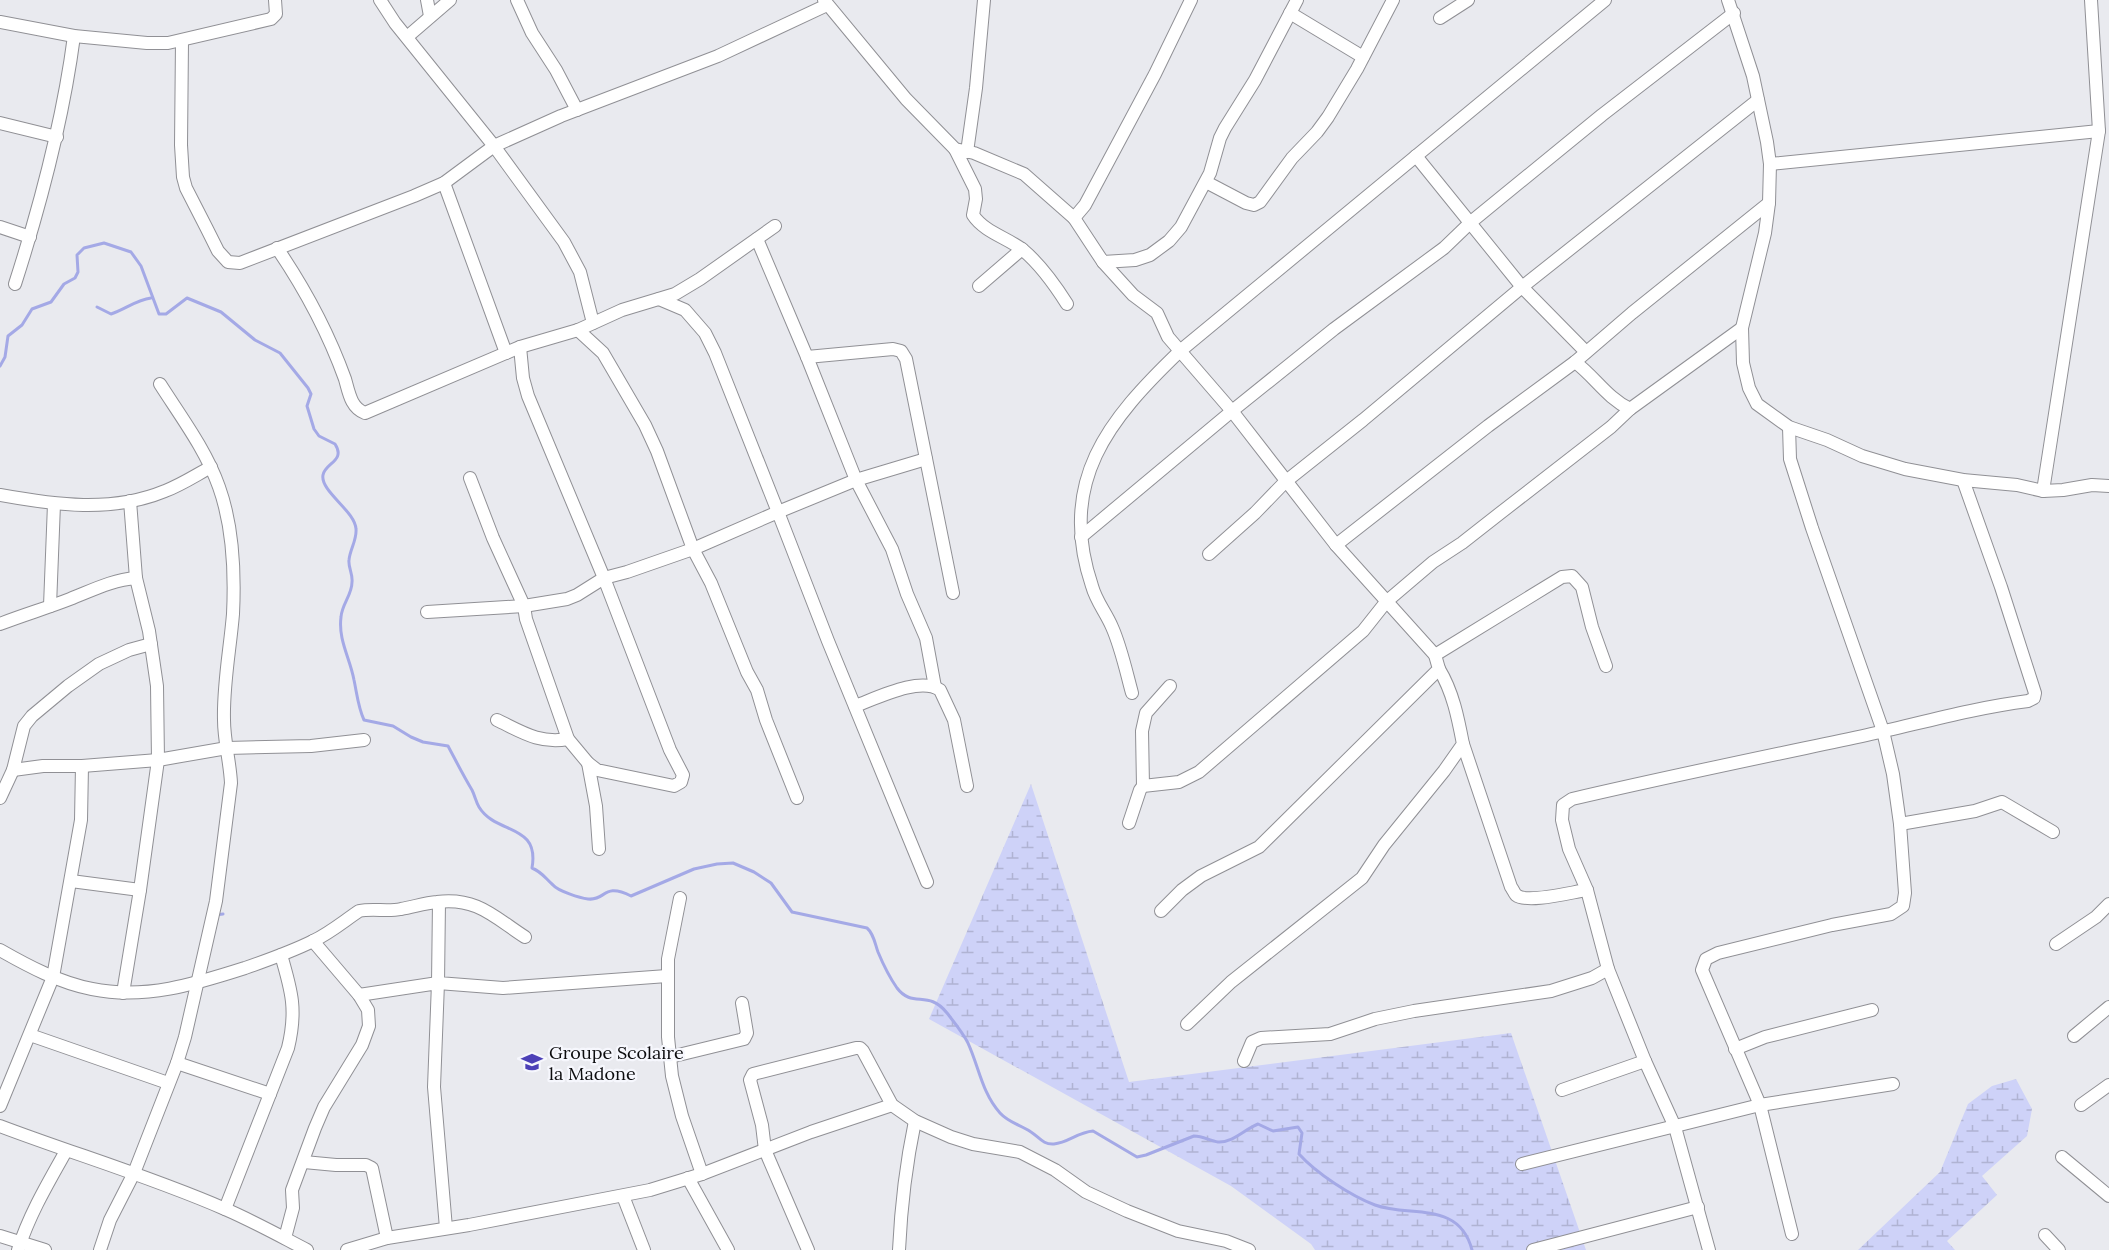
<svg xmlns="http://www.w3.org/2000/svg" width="2109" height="1250" font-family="Lora,serif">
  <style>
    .wetland { fill: url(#wetland-marsh) }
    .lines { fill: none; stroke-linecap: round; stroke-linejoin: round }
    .stream { stroke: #a4a9e6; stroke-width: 3 }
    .minor-casing { stroke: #909095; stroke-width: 14 }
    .minor { stroke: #fff; stroke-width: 12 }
    .labels { text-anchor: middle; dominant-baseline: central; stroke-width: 4.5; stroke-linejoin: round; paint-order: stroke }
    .poi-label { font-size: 18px; fill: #0c0c0e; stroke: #f6f7fd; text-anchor: start }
  </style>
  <defs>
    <pattern id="wetland-marsh" width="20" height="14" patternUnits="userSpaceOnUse" patternTransform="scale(1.5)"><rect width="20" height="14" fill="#ced2f8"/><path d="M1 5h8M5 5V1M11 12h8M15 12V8" fill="none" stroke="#b0b3d3"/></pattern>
  </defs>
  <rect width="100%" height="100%" fill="#e9eaef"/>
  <!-- wetland -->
  <g class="wetland">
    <polygon points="1031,784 1129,1082 1511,1033 1586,1250 1315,1250 1311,1244 1231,1186 929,1019"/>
    <polygon points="2016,1079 2032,1109 2027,1136 1982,1176 1997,1195 1947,1241 1955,1250 1858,1250 1940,1172 1968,1104 1992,1086"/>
  </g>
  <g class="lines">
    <!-- stream -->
    <g class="stream">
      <path d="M97 307 111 314C126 309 136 300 151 298"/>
      <path d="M0 366 5 357 8 336 22 325 32 309 51 302 64 284 75 278 78 272 77 255 84 248 104 243 131 252 141 266 159 314H166L187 298 221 312 255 340 280 353 308 388 311 394 307 406 314 429 319 436 335 444C346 461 325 463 323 475 320 491 355 511 356 529 357 540 350 549 349 560 348 567 353 574 352 582 352 595 342 604 341 617 338 640 350 658 354 680 357 694 358 707 364 720L393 726 411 737 423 742 448 746C456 761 463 775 472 790 475 796 476 802 479 807 496 835 540 823 532 868 542 872 545 878 553 885 558 891 580 898 588 899 606 901 603 882 631 896L694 869 717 864 733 863 754 872 771 883 792 912 867 928C874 934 875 944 878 952 883 964 890 978 897 988 913 1009 928 989 947 1013 954 1022 963 1033 968 1043 979 1067 982 1093 1000 1113 1009 1123 1021 1125 1031 1132 1039 1137 1043 1145 1054 1144 1068 1143 1078 1132 1093 1131L1137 1157 1146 1155 1194 1136C1203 1136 1210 1141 1218 1142 1233 1143 1245 1129 1258 1124L1273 1131 1298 1127 1302 1133 1299 1154C1316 1173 1351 1196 1375 1205 1410 1218 1459 1200 1472 1250"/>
      <polyline points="215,915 223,914"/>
    </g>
    <defs>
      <g id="minor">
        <polyline points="380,0 395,23 494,146 564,242 580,272 593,323"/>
        <polyline points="427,0 430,16"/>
        <polyline points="517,0 532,33 556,70 577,110"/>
        <polyline points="824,0 906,99 955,149 974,153 1024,174 1074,218 1085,205 1155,74 1191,0"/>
        <polyline points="1728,0 1753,76 1767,142 1770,164 1769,203 1765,233 1742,328 1743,363 1749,388 1757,404 1789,427 1827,440 1862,456 1905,469 1963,480 2017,485 2043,491 2063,490 2092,485 2109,486"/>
        <polyline points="1290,13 1363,57"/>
        <polyline points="1440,18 1468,0"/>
        <polyline points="0,22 74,36 147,43 168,43 271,19 276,14 275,0"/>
        <polyline points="407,37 450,0"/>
        <polyline points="182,41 181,145 183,177 186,188 207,229 218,251 228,262 240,263 414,196 444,183 494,146 561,116 718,56 827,5"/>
        <polyline points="0,123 57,137"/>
        <path d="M955 149 975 189 976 199 973 215C984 232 1008 238 1023 250 1041 265 1055 285 1067 304"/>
        <polyline points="967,152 976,88 984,0"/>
        <polyline points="1416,156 1522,287 1586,352"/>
        <polyline points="1770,164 2099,131"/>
        <polyline points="1206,182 1246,203 1254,205 1260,202 1292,158 1317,132 1328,117 1357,69 1393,0"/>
        <polyline points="444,183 506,353"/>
        <polyline points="1074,218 1103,262 1135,260 1150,255 1169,241 1181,227 1210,173 1220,138 1225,128 1255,80 1297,0"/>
        <polyline points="0,227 30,237"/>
        <polyline points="757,239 807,357 856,480 926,459"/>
        <path d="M277 248C305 289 328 332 345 379 349 393 351 408 365 413L520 347 578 330 622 310 675 294 700 279 775 226"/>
        <polyline points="1103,262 1133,295 1157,313 1168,337 1232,411 1336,545 1435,655 1439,669 1259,847 1201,876 1182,890 1161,911"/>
        <path d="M15 284C41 203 63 120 74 36"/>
        <polyline points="979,286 1022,249"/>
        <polyline points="659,299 685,310 705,333 715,353 778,512 856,480 892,549 907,594 926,638 935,687"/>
        <polyline points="578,330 603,353 645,425 657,451 693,549 711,583 747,672 757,690 766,720 797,798"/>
        <polyline points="807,357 893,349 901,351 906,359 953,593"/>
        <path d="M1575 362C1595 377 1607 398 1630 409"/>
        <polyline points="1789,427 1790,459 1812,528 1883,731 1893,774 1900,824 1905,893 1903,906 1891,914 1832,925 1718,953 1706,959 1702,970 1760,1105 1792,1234"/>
        <polyline points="470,478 493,538 524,606 526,619 568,739 588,763 597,770 674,786 681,782 683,775 670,750 604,578 528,396 523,378 520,347"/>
        <polyline points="2043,491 2099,131 2091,0"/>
        <path d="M0 495C55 505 112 513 165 491 181 485 196 475 211 467"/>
        <polyline points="130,501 136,578"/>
        <polyline points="1081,537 1232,411 1334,329 1444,248 1471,222 1602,115 1734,13"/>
        <polyline points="1336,545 1488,426 1575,362 1632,313 1769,203"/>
        <polyline points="1209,554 1255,513 1285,482 1363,420 1522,287 1758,100"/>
        <polyline points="50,606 54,504"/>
        <polyline points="427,612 524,606 567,599 577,595 604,578 627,572 693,549 778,512 828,641 927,882"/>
        <path d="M0 624C23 615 47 608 70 599 93 590 112 580 136 578L149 631 157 686 158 760 140 890 123 993"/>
        <polyline points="1435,655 1562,577 1572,576 1582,587 1592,627 1606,666"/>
        <path d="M1132 693C1126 671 1121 647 1112 627 1106 613 1096 601 1092 586 1057 482 1108 420 1180 351L1605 0"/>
        <path d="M855 706C877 698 920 676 940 690L954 720 967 786"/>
        <path d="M497 720C522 732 539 744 568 739"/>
        <path d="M1463 744 1511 887C1512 888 1515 894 1516 895 1527 904 1572 892 1587 890"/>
        <polyline points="588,763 596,806 599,849"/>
        <polyline points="82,766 158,760 227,748 311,746 364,740"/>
        <polyline points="1143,786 1142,731 1146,713 1170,686"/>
        <polyline points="0,798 13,770 24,726 32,716 68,686 99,664 129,650 151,644"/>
        <polyline points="1129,823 1140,790 1143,786 1179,782 1199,772 1363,631 1386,602 1433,562 1462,543 1499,514 1611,427 1630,409 1742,328"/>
        <polyline points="1900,824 1975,811 2002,802 2053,832"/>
        <polyline points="71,881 140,890"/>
        <polyline points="680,898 668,959 668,1037 672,1076 682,1116 702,1174"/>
        <polyline points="439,902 438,983 503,988 667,976"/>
        <polyline points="2056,944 2096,917 2109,904"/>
        <path d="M0 950C28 966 60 983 92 989 145 1000 195 984 245 968 268 960 291 952 313 941 330 933 344 921 359 911 373 908 387 912 401 909 413 907 425 903 437 902 477 897 494 917 525 937"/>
        <polyline points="359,995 438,983 434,1087 446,1228"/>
        <path d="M1187 1024 1231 982 1362 878 1384 845 1444 771 1463 744C1458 718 1453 692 1439 669"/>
        <polyline points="30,1035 168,1083"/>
        <polyline points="2074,1036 2109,1007"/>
        <polyline points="1735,1049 1765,1037 1872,1010"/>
        <polyline points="670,1057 744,1039 747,1033 742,1003"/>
        <polyline points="1244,1061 1252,1042 1261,1038 1330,1034 1375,1019 1414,1011 1551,991 1592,978 1608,969"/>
        <polyline points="177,1063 270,1094"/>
        <polyline points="1562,1090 1645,1061"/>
        <polyline points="2081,1105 2109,1085"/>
        <polyline points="0,1106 53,977 81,820 82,766 43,766 13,770"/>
        <path d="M0 1126C74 1154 152 1177 225 1209 253 1221 280 1236 307 1250"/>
        <polyline points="2062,1157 2109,1196"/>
        <polyline points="304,1162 336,1165 366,1165 372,1168 387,1238"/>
        <polyline points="1522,1164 1760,1105 1893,1084"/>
        <polyline points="688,1178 728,1250"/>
        <polyline points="623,1196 644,1250"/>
        <path d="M225 1209 288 1048C297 1011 292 992 281 955"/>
        <polyline points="2045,1235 2059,1250"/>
        <polyline points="0,1236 45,1250"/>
        <polyline points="285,1238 293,1208 292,1190 315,1128 324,1107 362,1045 369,1026 368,1010 359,995 313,941"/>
        <path d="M18 1250C29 1215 48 1183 66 1151"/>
        <path d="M100 1250 110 1220 134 1173 177 1063 185 1037 216 901 231 783C230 762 224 741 224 720 223 684 230 650 233 614 235 573 233 526 219 487 206 450 181 417 160 384"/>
        <polyline points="347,1250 387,1238 469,1225 650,1190 702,1174 811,1132 892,1105"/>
        <polyline points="808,1250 765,1150 762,1125 750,1080 753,1074 856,1048 860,1048 863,1051 892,1105 915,1121 951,1137 973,1144 1020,1152 1055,1170 1086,1192 1127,1211 1178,1231 1226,1241 1249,1250"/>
        <path d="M899 1250C901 1207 906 1164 915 1121"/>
        <polyline points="1533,1250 1698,1207"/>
        <path d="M1709 1250 1675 1127 1645 1061 1608 969 1587 890 1569 849 1562 820 1563 805 1572 799C1670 776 1768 756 1867 735 1921 723 1973 708 2028 701L2034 698 2035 693 2001 587 1963 480"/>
      </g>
    </defs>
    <!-- minor casing -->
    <use href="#minor" class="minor-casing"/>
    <!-- minor -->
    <use href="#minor" class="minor"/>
  </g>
  <!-- icons -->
  <defs>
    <symbol id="school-bare" viewBox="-9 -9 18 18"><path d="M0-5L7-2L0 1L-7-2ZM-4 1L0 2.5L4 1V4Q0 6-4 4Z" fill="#4c40b7" stroke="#f6f7fd" stroke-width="2.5" paint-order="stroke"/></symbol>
  </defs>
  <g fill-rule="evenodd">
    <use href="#school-bare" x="517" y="1047" width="30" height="30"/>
  </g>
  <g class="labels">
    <!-- poi labels -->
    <g class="poi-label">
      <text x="549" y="1052">Groupe Scolaire<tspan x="549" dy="21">la Madone</tspan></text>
    </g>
  </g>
</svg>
